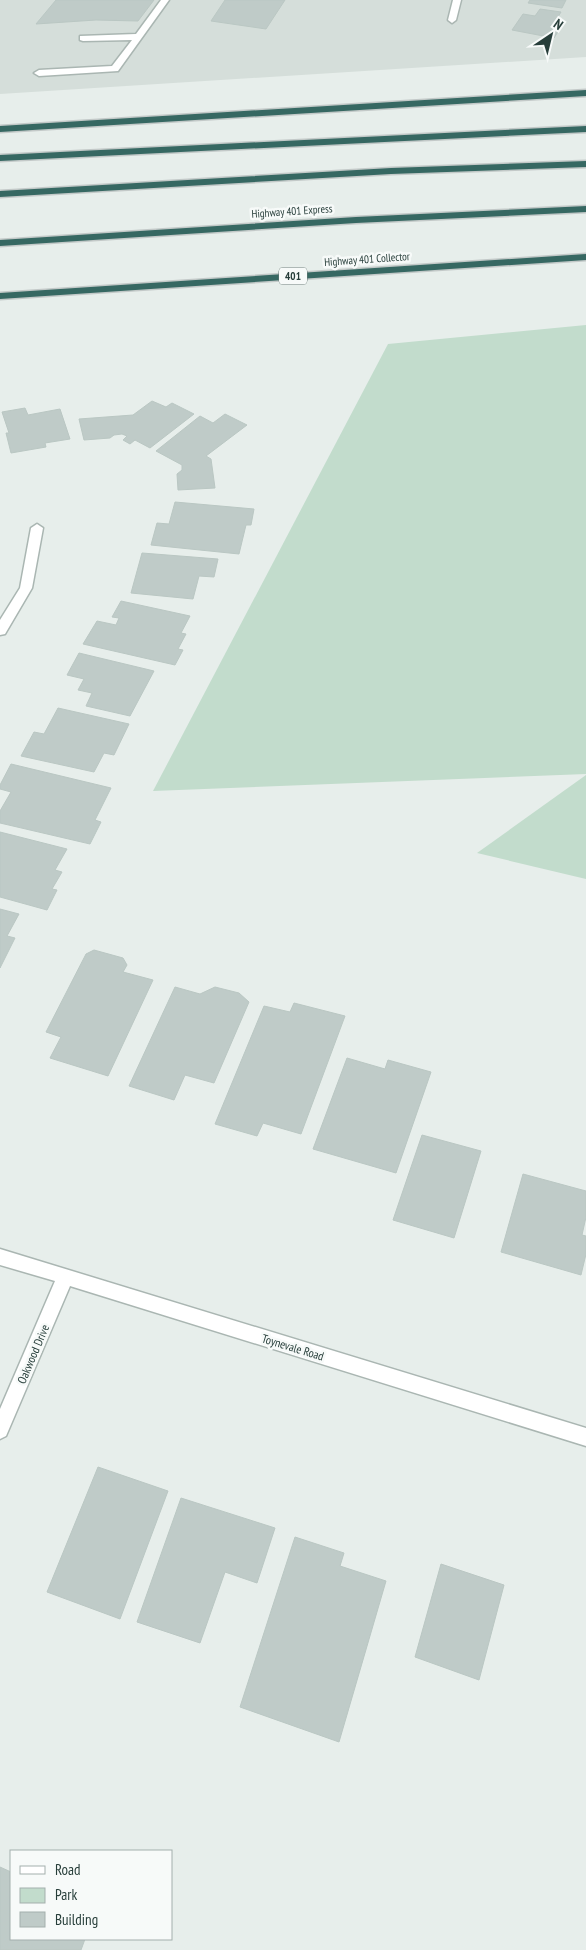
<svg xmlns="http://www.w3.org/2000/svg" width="586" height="1950" font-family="'PT Sans Narrow',sans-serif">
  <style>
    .built { fill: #d5deda }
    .green { fill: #c2dccc }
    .building { fill: #bfcbc8; stroke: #bac7c3 }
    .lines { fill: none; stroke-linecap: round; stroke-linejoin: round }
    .minor-casing { stroke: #aab6b2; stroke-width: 3 }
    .highway-casing { stroke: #c3c9c8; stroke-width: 3 }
    .minor { fill: #fff; fill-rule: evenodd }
    .highway { fill: #366862; fill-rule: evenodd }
    .labels { text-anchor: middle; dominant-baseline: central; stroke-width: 5; stroke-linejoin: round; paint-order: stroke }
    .far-street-label { font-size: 11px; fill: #273e3a; stroke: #f7faf9 }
    .shield { fill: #f7faf9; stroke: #657673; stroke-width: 1 }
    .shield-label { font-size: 11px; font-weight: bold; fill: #273e3a }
    .street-label { font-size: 12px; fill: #273e3a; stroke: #f7faf9 }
  </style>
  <rect width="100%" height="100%" fill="#e7eeeb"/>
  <!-- built -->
  <polygon class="built" points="0,0 586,0 586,57 0,94"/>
  <!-- green -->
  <g class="green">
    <polygon points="586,325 586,774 153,791 388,344"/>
    <polygon points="586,775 586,879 477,853"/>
  </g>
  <!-- building -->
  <g class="building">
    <polygon points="56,0 154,0 138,21 96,20 36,24"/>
    <polygon points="225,0 285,0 266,29 211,21"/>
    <polygon points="530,0 566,0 562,8 528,3"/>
    <polygon points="540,9 561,12 556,20 564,22 554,38 512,30 523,14 535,16"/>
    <polygon points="152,401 166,407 172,403 194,414 150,448 135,440 130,444 123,440 127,436 122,434 114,435 110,438 84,440 79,419 133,415"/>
    <polygon points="25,408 28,415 60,409 70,439 45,443 46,447 11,453 6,433 9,433 2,412"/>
    <polygon points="225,414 247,425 206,456 211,459 215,488 178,490 177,474 182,470 182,465 156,451 200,416 213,423"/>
    <polygon points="175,502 254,509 251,525 246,525 239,554 151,545 157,523 169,524"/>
    <polygon points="142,553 218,559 214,577 199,576 193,599 131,593"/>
    <polygon points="121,601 190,616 181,633 186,634 178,649 183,650 175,665 83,644 97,621 116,625 119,618 112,617"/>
    <polygon points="79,653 154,671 130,716 86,706 92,693 78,690 84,679 67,675"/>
    <polygon points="58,708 129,724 114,755 104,753 94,772 21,756 34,732 44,734"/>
    <polygon points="11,764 111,788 95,820 101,822 90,844 0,823 0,811 11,792 0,789 0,785"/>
    <polygon points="0,832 67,849 55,870 62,872 52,889 57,890 47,910 0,897"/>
    <polygon points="0,909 19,914 7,936 15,938 0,968"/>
    <polygon points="94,950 123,958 127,965 123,972 153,980 108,1076 50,1058 61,1037 46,1032 86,954"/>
    <polygon points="175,987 200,994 215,987 239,993 249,1002 214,1083 185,1075 174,1100 129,1086"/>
    <polygon points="294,1003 345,1016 301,1134 263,1123 257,1136 215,1124 264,1006 290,1012"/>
    <polygon points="347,1058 385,1069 388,1060 431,1072 396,1173 313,1149"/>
    <polygon points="422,1135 481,1151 454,1238 393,1220"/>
    <polygon points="523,1174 586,1191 586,1217 582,1235 586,1236 586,1254 581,1275 501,1252"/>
    <polygon points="98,1467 168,1491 120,1619 47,1592"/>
    <polygon points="181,1498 275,1528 257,1583 225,1572 200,1643 137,1622"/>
    <polygon points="295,1537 344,1553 340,1566 386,1581 339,1742 240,1707"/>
    <polygon points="441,1564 504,1585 479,1680 415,1657"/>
    <polygon points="0,1867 11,1872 11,1939 85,1939 81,1950 0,1950"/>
  </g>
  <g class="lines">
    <defs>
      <g id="minor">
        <polygon points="161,0 169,0 118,71 39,76 34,73 39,70 112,66 132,40 83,41 80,40 80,36 136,34"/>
        <polygon points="453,0 461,0 456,20 452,23 448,20"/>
        <polygon points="37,524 43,528 32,588 5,634 0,635 0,620 20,588 31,528"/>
        <polygon points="0,1249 586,1428 586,1446 70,1286 6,1436 0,1439 0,1409 55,1281 0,1265"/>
      </g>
      <g id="highway">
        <polygon points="586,90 586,96 0,132 0,126"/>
        <polygon points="586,126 586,132 0,161 0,155"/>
        <polygon points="586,161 586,167 391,174 0,197 0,191 391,168"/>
        <polygon points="586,206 586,212 356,223 0,246 0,240 356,217"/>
        <polygon points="586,254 586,260 0,299 0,293"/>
      </g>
    </defs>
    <!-- minor casing -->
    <use href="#minor" class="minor-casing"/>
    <!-- highway casing -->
    <use href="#highway" class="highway-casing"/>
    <!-- minor -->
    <use href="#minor" class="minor"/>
    <!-- highway -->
    <use href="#highway" class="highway"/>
  </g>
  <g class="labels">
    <!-- far-street labels -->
    <g class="far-street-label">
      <text transform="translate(292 211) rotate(-4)">Highway 401 Express</text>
      <text transform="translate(367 259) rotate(-4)">Highway 401 Collector</text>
    </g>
    <!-- shield labels -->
    <rect class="shield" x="279" y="267.5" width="28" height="17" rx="4"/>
    <g class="shield-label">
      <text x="293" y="276">401</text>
    </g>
    <!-- street labels -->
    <g class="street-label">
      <text transform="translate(293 1347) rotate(17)">Toynevale Road</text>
      <text transform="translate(33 1354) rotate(-67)">Oakwood Drive</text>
    </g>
  </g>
  <!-- legend -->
  <rect x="10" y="1850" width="162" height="90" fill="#f7faf9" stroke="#a4afad"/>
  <rect x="20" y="1866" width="25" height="8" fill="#ffffff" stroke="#a4afad"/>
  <text x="55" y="1875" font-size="15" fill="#273e3a">Road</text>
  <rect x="20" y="1888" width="25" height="15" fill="#c2dccc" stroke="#a4afad"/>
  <text x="55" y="1900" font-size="15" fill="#273e3a">Park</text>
  <rect x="20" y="1912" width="25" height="15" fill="#bfcbc8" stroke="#a4afad"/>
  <text x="55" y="1925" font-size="15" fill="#273e3a">Building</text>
  <!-- north arrow -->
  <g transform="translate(551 35) rotate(35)" stroke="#f7faf9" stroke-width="4" paint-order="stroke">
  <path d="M0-4L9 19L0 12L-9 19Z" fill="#273e3a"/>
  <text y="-8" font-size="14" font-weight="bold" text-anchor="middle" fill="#273e3a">N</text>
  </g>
</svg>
